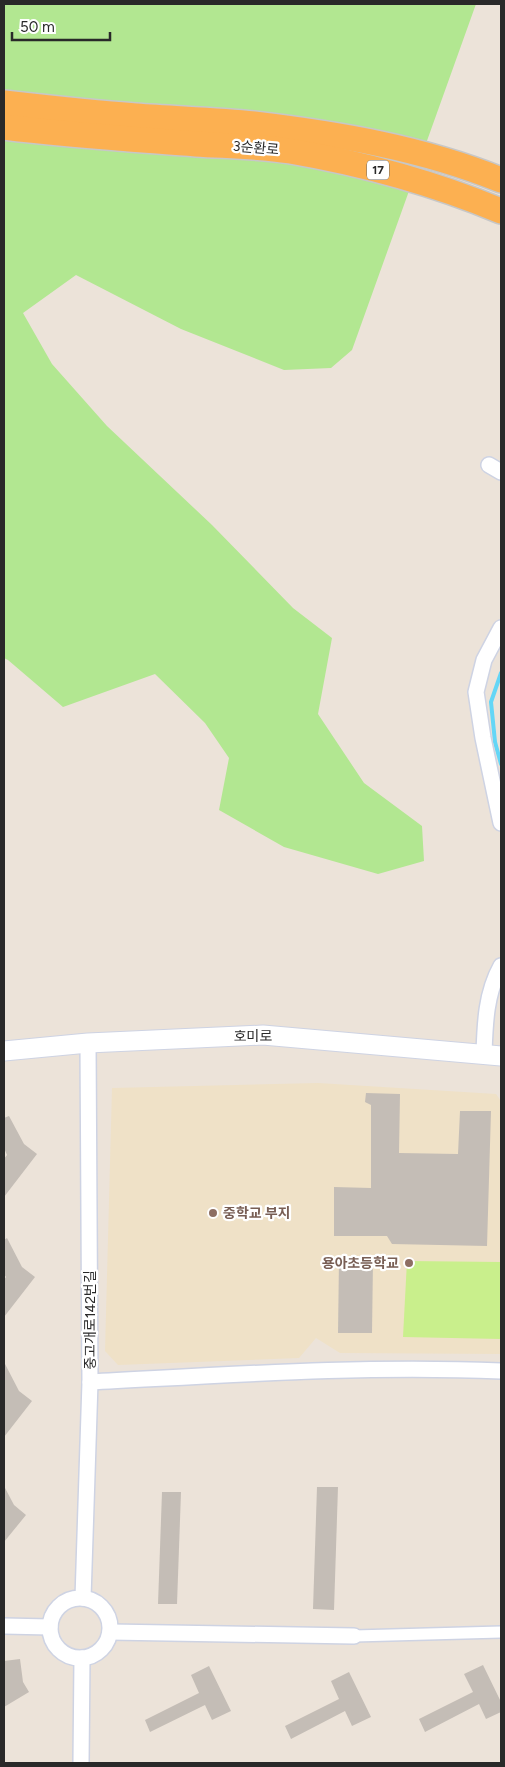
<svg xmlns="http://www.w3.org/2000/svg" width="505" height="1767" font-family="Figtree,'Noto Sans KR',sans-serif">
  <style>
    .education { fill: #efe1c7 }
    .green { fill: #b2e791 }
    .pitch { fill: #c9ef8c }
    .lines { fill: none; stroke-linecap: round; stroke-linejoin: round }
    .stream { stroke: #64d6f6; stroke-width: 4 }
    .building { fill: #c4bdb6 }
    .pedestrian-casing { stroke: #ced3e3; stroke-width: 14 }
    .minor-casing { stroke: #ced3e3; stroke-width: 18 }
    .tertiary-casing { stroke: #ced3e3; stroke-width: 21 }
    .trunk-casing { stroke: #c7c7c7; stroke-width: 28 }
    .pedestrian { stroke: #fff; stroke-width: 11 }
    .minor { stroke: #fff; stroke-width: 15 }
    .tertiary { stroke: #fff; stroke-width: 19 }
    .trunk { stroke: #fcb051; stroke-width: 25 }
    .education-dot { fill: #8d6e63; stroke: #fff; stroke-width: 2 }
    .labels { text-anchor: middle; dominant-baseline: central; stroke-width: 4.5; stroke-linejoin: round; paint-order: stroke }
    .shield { fill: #fff; stroke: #696969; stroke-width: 1 }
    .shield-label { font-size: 12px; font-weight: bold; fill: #292929 }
    .street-label { font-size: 14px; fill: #292929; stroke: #fff }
    .education-label { font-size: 14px; font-weight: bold; fill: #785e54; stroke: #fff; text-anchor: start }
  </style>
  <rect width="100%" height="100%" fill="#ece3d9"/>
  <!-- education -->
  <polygon class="education" points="318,1083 496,1094 501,1101 501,1354 340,1353 316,1338 299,1358 118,1365 105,1351 112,1088"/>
  <!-- green -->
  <polygon class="green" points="4,4 476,4 352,350 331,368 284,370 181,329 76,275 23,313 52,364 107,426 212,525 293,608 332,638 318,714 364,783 422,826 424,861 378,874 284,847 219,810 229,758 205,723 155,674 63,707 8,660 4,658"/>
  <!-- pitch -->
  <polygon class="pitch" points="407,1261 501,1262 501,1339 403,1337"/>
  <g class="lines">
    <!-- stream -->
    <polyline class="stream" points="501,673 491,702 495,742 501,764"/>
  </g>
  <!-- building -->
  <g class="building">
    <polygon points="366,1093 400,1094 399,1153 458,1154 460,1111 491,1111 487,1246 392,1244 387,1236 334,1236 334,1187 371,1188 371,1105 365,1102"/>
    <polygon points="9,1116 24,1144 37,1154 4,1197 4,1159 7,1155 4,1148 4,1118"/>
    <polygon points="7,1238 22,1267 35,1277 4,1317 4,1280 6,1277 4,1274 4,1240"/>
    <polygon points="339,1260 373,1261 372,1333 338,1333"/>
    <polygon points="4,1362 19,1391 32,1401 4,1437"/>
    <polygon points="4,1486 14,1505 26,1515 4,1542"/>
    <polygon points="317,1487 338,1487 334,1610 313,1609"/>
    <polygon points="162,1492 181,1492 177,1604 158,1604"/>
    <polygon points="20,1659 23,1682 29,1692 4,1707 4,1661"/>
    <polygon points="483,1665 501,1702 501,1712 486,1719 479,1704 425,1732 419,1719 473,1692 464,1674"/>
    <polygon points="209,1666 231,1711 212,1720 205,1705 150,1732 145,1720 199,1693 191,1675"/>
    <polygon points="349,1672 371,1717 352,1726 345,1711 291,1739 285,1726 339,1699 331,1681"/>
  </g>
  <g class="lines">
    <defs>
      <polyline id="pedestrian" points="354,1636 501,1632"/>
      <g id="minor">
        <polyline points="489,465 501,472"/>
        <polyline points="501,628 484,660 476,692 483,738 501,823"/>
        <path d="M484 1053C485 1023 486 993 501 966"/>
        <path d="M90 1382C227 1375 364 1365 501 1371"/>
        <circle cx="80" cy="1628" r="30"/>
        <polyline points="83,1598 90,1382 88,1043"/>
        <polyline points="4,1626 50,1627"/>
        <polyline points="110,1632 354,1636"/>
        <polyline points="81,1763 82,1658"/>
      </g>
      <polyline id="tertiary" points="4,1051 88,1043 263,1035 501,1056"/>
      <g id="trunk">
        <path d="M4 103C48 108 92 113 136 116 175 119 215 120 254 124 338 134 422 148 501 180"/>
        <path d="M4 127C68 135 132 139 196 144 228 146 259 146 290 151 360 163 436 184 501 211"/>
      </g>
    </defs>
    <!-- pedestrian casing -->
    <use href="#pedestrian" class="pedestrian-casing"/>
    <!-- minor casing -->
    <use href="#minor" class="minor-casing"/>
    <!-- tertiary casing -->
    <use href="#tertiary" class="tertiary-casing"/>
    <!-- trunk casing -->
    <use href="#trunk" class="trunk-casing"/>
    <!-- pedestrian -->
    <use href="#pedestrian" class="pedestrian"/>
    <!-- minor -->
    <use href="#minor" class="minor"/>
    <!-- tertiary -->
    <use href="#tertiary" class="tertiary"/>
    <!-- trunk -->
    <use href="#trunk" class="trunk"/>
  </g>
  <!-- markers -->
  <g class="education-dot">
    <circle cx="213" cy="1213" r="5"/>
    <circle cx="409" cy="1263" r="5"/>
  </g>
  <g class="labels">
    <!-- shield labels -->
    <rect class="shield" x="367" y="160.5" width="22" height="19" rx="4"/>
    <g class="shield-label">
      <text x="378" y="170">17</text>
    </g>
    <!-- street labels -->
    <g class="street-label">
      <text transform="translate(256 148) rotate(5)">3순환로</text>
      <text x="253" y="1036">호미로</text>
      <text transform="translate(90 1320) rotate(-90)">중고개로142번길</text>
    </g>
    <!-- education labels -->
    <g class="education-label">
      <text x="223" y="1213">중학교 부지</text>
      <text x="399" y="1263" text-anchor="end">용아초등학교</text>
    </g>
  </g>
  <!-- border -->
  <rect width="505" height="1767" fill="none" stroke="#292929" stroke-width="10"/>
  <!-- scale -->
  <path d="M12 32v8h98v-8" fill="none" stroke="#292929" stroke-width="2.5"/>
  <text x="20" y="32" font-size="15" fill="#292929" stroke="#ffffff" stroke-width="4" paint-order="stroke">50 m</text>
</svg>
